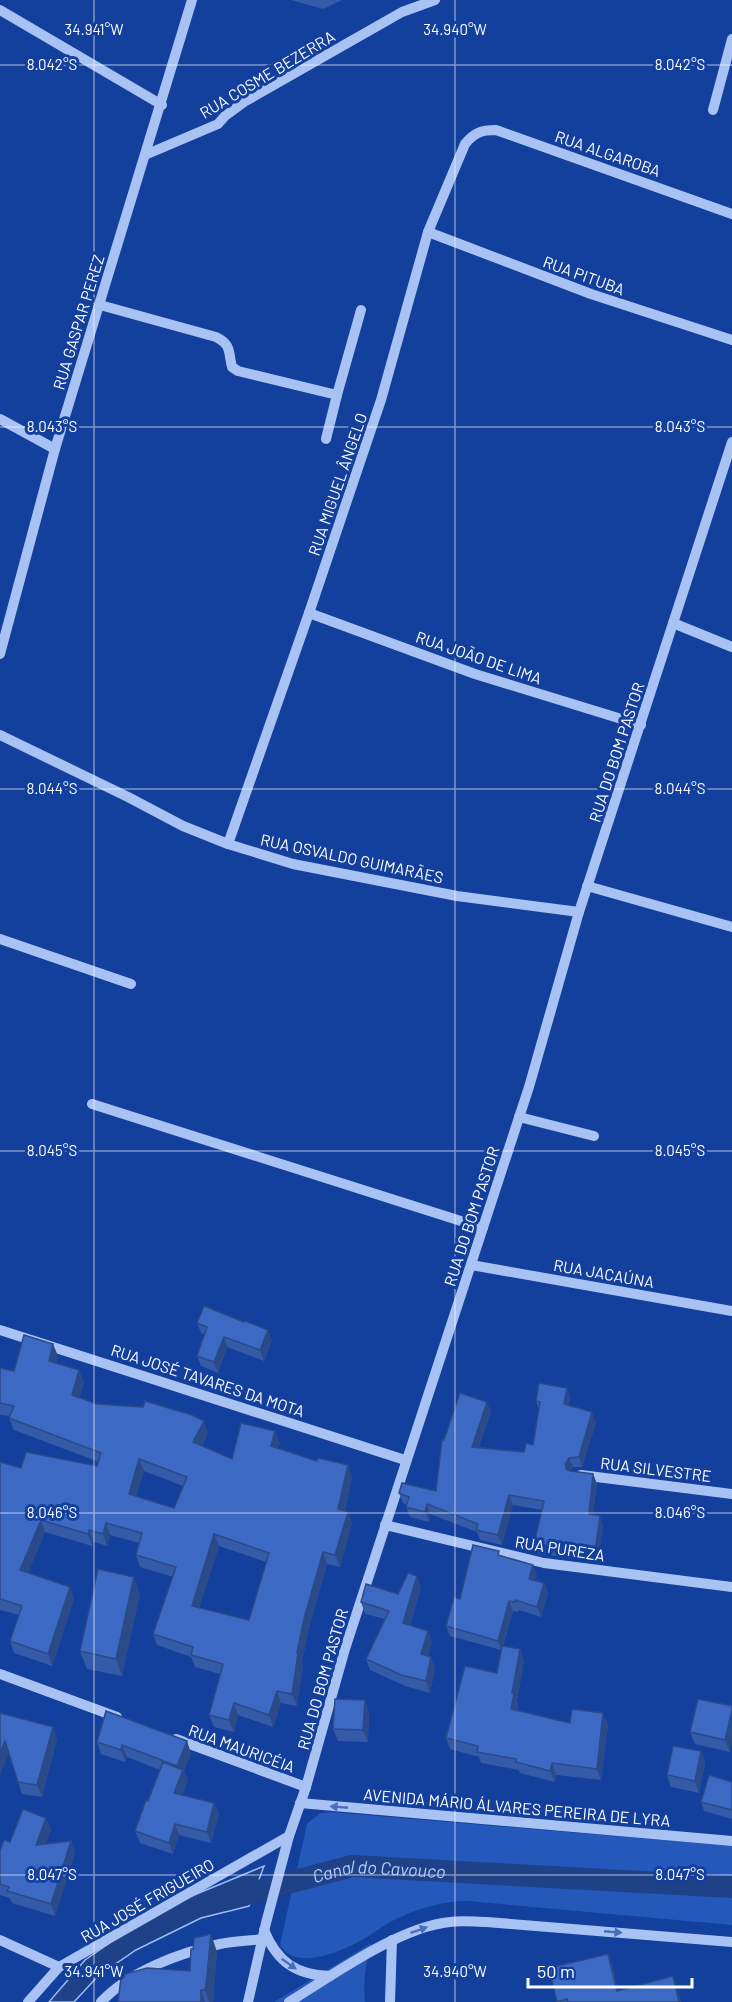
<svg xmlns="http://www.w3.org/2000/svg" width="732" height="2002" font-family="Barlow,sans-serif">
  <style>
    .green { fill: #2558bb }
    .water { fill: #1f4188; stroke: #9abbf7; stroke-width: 1.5 }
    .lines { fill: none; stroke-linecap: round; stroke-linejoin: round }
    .canal { stroke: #1f4188; stroke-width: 22 }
    .minor { stroke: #a8c2f4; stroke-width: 10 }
    .wall { fill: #345aa8; fill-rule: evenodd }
    .shaded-wall { fill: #2a4a88 }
    .building { fill: #3c69c3; stroke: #2a4a88; stroke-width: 1.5; fill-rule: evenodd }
    .oneway { fill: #476dbb }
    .ticks { fill: none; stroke: #fff; stroke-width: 1.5; stroke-opacity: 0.45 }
    .labels { text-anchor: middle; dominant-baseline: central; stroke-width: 6; stroke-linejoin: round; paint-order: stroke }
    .street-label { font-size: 16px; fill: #fff; stroke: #133f9d }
    .water-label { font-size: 18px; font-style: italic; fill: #b5cdfa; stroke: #133f9d }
    .ticks-label { font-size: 15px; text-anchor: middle; fill: #fff; stroke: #133f9d; stroke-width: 6; stroke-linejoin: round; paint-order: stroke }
  </style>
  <rect width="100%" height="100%" fill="#133f9d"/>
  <!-- green -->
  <g class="green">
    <path d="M331 1812 732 1846V1925L468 1901C441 1901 416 1909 392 1921 381 1927 371 1935 360 1941 340 1952 293 1972 280 1944L307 1824 320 1813Z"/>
    <path d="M370 1944 372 1945C365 1964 363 1982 365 2002H274Z"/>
  </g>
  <!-- water -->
  <polygon class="water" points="264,1866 249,1906 201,1918 136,1950 98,1976 74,2002 49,2002 85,1960 136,1925 187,1898"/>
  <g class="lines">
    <!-- canal -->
    <path class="canal" id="s1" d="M224 1900 352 1866 732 1887"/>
    <!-- minor -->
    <g class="minor">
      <polyline points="0,10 162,105"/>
      <polyline points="713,110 732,39"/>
      <polyline points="145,155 218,124 225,116 244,102 402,12 435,0"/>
      <polyline points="428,232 591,294 732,340"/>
      <path d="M100 305 216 337C232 345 228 352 232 367L238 371 337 395 361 310"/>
      <polyline points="0,419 55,449"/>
      <polyline points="326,439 337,395"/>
      <polyline points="309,613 475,674 641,725"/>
      <polyline points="673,623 732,647"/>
      <polyline points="0,654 55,449 192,0"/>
      <polyline points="0,735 128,797 183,826 228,844 293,864 457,896 579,912"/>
      <path d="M228 844 309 613 381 400 428 232 465 144C474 133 481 130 496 130L732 214"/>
      <polyline points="587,886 732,927"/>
      <polyline points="0,939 131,984"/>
      <polyline points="92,1104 483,1228"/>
      <polyline points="519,1117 594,1136"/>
      <polyline points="471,1265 732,1311"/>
      <polyline points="0,1330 405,1460"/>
      <polyline points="581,1475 732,1494"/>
      <polyline points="385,1525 544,1563 732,1587"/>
      <polyline points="0,1674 117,1717"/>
      <polyline points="176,1739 306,1787"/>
      <polyline points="300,1803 732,1841"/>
      <path d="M264 1930C277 1962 296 1975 330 1976"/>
      <polyline points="0,1940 59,1967"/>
      <polyline points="28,2002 59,1967 289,1836"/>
      <path d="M101 2002C130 1971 179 1953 220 1944 234 1941 248 1941 262 1939"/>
      <polyline points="248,2002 266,1923 289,1836 306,1787 345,1649 529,1087 579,912 732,442"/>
      <path d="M289 2002C333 1975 399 1927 450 1922 462 1920 475 1922 487 1922L732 1942"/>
      <polyline points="390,2002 392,1940"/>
    </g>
  </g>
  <!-- wall -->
  <g class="wall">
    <polygon points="291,0 342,0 323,9"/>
    <polygon points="197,1323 272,1340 264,1361 227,1347 218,1373 201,1366 197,1356 205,1335 201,1333"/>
    <path d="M58 1356 56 1363 79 1370 84 1382 79 1398 97 1404 208 1433 202 1446 232 1459 275 1431 280 1443 278 1448 352 1477 345 1510 352 1523 340 1567 327 1564 308 1631 302 1663 303 1665 297 1706 281 1703 273 1727 238 1715 234 1732 214 1727 209 1715 220 1674 195 1667 191 1657 157 1645 153 1634 173 1577 140 1567 136 1555 139 1543 110 1535 107 1546 94 1542 92 1546 45 1532 28 1573 70 1587 74 1599 52 1666 14 1653 10 1641 19 1615 0 1610V1462L21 1468 97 1466 99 1462 14 1430 9 1418 10 1416 0 1415V1368L14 1371ZM144 1471 183 1486 174 1508 136 1496ZM219 1546 266 1562 249 1620 199 1608Z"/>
    <polygon points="570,1397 569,1405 596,1422 582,1467 573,1467 570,1471 593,1474 597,1484 593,1515 603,1526 598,1561 538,1554 534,1544 542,1510 513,1505 502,1545 480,1540 477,1532 430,1514 429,1522 410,1517 406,1507 407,1505 403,1503 399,1493 436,1491 444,1440 491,1412 479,1447 524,1452 533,1445 539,1410 536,1401"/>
    <polygon points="500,1555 537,1575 535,1580 544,1583 548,1593 541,1617 519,1610 518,1612 513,1611 503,1646 520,1649 524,1661 517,1700 518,1705 517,1710 570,1723 608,1724 601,1780 556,1775 555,1782 520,1773 519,1770 481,1763 479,1757 450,1749 446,1738 497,1673 501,1650 450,1636 446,1626 460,1599"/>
    <polygon points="421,1588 410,1625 432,1642 428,1656 435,1668 430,1693 405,1686 370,1670 366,1659 385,1619 365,1614 361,1602"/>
    <polygon points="140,1594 122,1676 87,1669 80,1651"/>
    <polygon points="732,1706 730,1752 695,1744 690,1732"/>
    <polygon points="369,1712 368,1742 338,1741 333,1729"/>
    <polygon points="0,1713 57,1739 42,1797 22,1794 9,1754"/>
    <polygon points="97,1742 191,1753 184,1771 188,1781 182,1795 214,1803 219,1814 211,1843 179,1835 173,1854 140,1843 135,1831 160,1770 127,1757 125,1762 101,1754"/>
    <polygon points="701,1751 705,1763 699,1793 671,1787 667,1775"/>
    <polygon points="732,1782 732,1819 704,1811 701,1802"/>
    <polygon points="46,1818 51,1830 45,1844 71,1841 75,1853 55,1916 12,1903 10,1898 0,1895 0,1851 10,1842"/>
    <polygon points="217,1952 213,2002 118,2002 124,1978 190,1971"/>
    <polygon points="608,1954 612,1965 618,1990 677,1988 681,2002 558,2002 549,1968"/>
  </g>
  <!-- shaded-wall -->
  <g class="shaded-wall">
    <polygon points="268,1330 272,1340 264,1361 260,1350"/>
    <polygon points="224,1337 227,1347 218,1373 214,1362"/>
    <polygon points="53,1344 58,1356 53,1373 49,1361"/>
    <polygon points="79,1370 84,1382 76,1407 72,1395"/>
    <polygon points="567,1388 570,1397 568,1414 564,1404"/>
    <polygon points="487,1402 491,1412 476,1456 472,1447"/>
    <polygon points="592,1412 596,1422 582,1467 579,1457"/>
    <polygon points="204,1421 208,1433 197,1454 193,1442"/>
    <polygon points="275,1431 280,1443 276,1458 271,1446"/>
    <polygon points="569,1458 573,1467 569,1474 565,1464"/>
    <polygon points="139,1459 144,1471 133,1506 129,1494"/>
    <polygon points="348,1465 352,1477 342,1521 338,1509"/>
    <polygon points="593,1474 597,1484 592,1524 589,1514"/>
    <polygon points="509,1495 513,1505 502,1545 498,1535"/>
    <polygon points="427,1504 430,1514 429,1522 425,1512"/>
    <polygon points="348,1512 352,1523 340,1567 335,1555"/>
    <polygon points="600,1516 603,1526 598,1561 595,1551"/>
    <polygon points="41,1520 45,1532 24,1582 20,1570"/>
    <polygon points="106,1523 110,1535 107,1546 103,1534"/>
    <polygon points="89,1530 94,1542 92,1546 88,1534"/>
    <polygon points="214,1534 219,1546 196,1618 192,1606"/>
    <polygon points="323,1552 327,1564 308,1631 302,1663 303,1665 297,1706 292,1694 297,1653 304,1619"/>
    <polygon points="533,1565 537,1575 533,1589 529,1579"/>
    <polygon points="417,1576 421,1588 407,1634 403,1623"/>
    <polygon points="134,1577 140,1594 122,1676 116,1659"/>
    <polygon points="544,1583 548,1593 541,1617 537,1607"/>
    <polygon points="70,1587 74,1599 52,1666 48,1654"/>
    <polygon points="509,1601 513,1611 501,1651 498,1641"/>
    <polygon points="428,1631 432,1642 425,1665 421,1654"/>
    <polygon points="520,1649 524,1661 517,1700 518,1705 516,1720 511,1709 512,1693"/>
    <polygon points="431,1657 435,1668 430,1693 426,1681"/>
    <polygon points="277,1691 281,1703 273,1727 269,1715"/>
    <polygon points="365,1700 369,1712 368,1742 363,1730"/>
    <polygon points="234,1703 238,1715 234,1732 229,1720"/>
    <polygon points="732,1711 732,1742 730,1752 725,1740"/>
    <polygon points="603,1713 608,1724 601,1780 597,1769"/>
    <polygon points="53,1727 57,1739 42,1797 37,1785"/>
    <polygon points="5,1741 9,1753 0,1776 0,1753"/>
    <polygon points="187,1741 191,1753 184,1771 188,1781 179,1804 174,1793 181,1777 177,1766"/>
    <polygon points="122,1745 127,1757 125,1762 121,1750"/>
    <polygon points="701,1751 705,1763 699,1793 695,1781"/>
    <polygon points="552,1763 556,1775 555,1782 550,1771"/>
    <polygon points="214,1803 219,1814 211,1843 207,1832"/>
    <polygon points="46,1818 51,1830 40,1857 36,1845"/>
    <polygon points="175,1824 179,1835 173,1854 169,1843"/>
    <polygon points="71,1841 75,1853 55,1916 51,1904"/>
    <polygon points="211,1934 217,1952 213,2002 209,2002 205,1990"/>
    <polygon points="608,1954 612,1965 621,2002 617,1991"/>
    <polygon points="673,1976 677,1988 681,2002 679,2002"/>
    <polygon points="201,1990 205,2002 201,2002"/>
  </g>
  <!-- building -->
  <g class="building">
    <polygon points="204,1306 244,1322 245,1321 268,1330 260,1350 224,1337 214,1362 197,1356 207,1327 197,1323"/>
    <path d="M24 1335 53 1344 49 1361 79 1370 72 1395 97 1404 143 1407 145 1401 192 1415 204 1421 193 1442 232 1459 241 1423 275 1431 271 1446 317 1461 318 1458 348 1465 338 1509 348 1512 335 1555 323 1552 304 1619 297 1653H298L292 1694 277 1691 269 1715 234 1703 229 1720 209 1715 223 1664 191 1655 193 1647 153 1634 176 1567 136 1555 142 1533 106 1523 103 1534 89 1530 88 1534 41 1520 20 1570 70 1587 48 1654 10 1641 22 1606 0 1599V1462L21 1468 26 1452 97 1466 101 1453 9 1418 14 1406 0 1403V1368L14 1371ZM139 1459 187 1477 174 1508 129 1494ZM214 1534 269 1553 249 1620 192 1606Z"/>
    <polygon points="539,1383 567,1388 564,1404 592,1412 579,1457 569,1458 565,1464 567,1470 571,1471 593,1474 589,1514 600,1516 595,1551 534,1544 544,1501 509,1495 498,1535 476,1530 478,1524 427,1504 425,1512 406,1507 409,1497 399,1493 402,1483 436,1491 442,1440 444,1440 460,1393 487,1402 472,1447 524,1452 526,1443 533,1445 540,1402 536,1401"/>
    <polygon points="473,1545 499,1551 498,1555 533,1565 529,1579 544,1583 537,1607 515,1600 515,1602 509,1601 498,1641 446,1626 454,1597 460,1599"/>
    <polygon points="98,1569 134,1577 116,1659 80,1651"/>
    <polygon points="408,1573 417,1576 403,1623 428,1631 421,1654 431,1657 426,1681 401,1675 366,1659 389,1611 361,1602 366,1584 398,1594"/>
    <polygon points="502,1646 520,1649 512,1693 514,1694 511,1709 570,1723 572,1709 603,1713 597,1769 552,1763 550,1771 516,1762 516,1759 477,1752 478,1746 446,1738 465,1666 497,1673"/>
    <polygon points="335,1699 365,1700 363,1730 333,1729"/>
    <polygon points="698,1699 732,1706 732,1711 725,1740 690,1732"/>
    <polygon points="106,1711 187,1741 177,1766 122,1745 121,1750 97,1742"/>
    <polygon points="0,1713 53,1727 37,1785 18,1782 5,1741 0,1753"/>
    <polygon points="673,1746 701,1751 695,1781 667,1775"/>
    <polygon points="163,1762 183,1770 174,1793 214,1803 207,1832 175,1824 169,1843 135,1831 146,1800 148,1801"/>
    <polygon points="709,1775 732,1782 732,1810 701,1802"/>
    <polygon points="23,1809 46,1818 36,1845 71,1841 51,1904 7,1891 9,1887 0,1884 0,1851 4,1840 10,1842"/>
    <polygon points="211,1934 206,1985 205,1990 201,1990 201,2002 118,2002 121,1978 124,1978 125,1974 147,1968 190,1971 191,1949 193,1949 194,1938"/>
    <polygon points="608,1954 617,1991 673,1976 679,2002 568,2002 567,1999 557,2002 549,1968"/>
  </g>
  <!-- one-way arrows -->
  <defs><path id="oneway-solid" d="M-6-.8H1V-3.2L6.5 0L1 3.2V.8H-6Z" transform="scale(1.5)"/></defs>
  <g class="oneway">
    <use href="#oneway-solid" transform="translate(339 1807) rotate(-175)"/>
    <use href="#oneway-solid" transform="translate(419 1930) rotate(-19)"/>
    <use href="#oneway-solid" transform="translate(613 1932) rotate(5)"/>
    <use href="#oneway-solid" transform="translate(289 1964) rotate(35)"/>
  </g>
  <!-- ticks -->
  <path class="ticks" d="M94 0V2002M455 0V2002M0 65H732M0 427H732M0 789H732M0 1151H732M0 1513H732M0 1875H732"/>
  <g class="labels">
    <!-- street labels -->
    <g class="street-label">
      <text transform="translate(267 74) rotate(-31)">RUA COSME BEZERRA</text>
      <text transform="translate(608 153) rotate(19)">RUA ALGAROBA</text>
      <text transform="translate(584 275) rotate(20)">RUA PITUBA</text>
      <text transform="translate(78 322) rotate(-73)">RUA GASPAR PEREZ</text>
      <text transform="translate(337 484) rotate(-71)">RUA MIGUEL ÂNGELO</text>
      <text transform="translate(479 657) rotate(19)">RUA JOÃO DE LIMA</text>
      <text transform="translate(616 752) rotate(-72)">RUA DO BOM PASTOR</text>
      <text transform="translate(352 858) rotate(12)">RUA OSVALDO GUIMARÃES</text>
      <text transform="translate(471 1216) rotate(-72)">RUA DO BOM PASTOR</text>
      <text transform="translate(604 1273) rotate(10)">RUA JACAÚNA</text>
      <text transform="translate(208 1380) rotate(18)">RUA JOSÉ TAVARES DA MOTA</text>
      <text transform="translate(656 1469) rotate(7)">RUA SILVESTRE</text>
      <text transform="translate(560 1548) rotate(9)">RUA PUREZA</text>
      <text transform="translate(322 1679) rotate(-74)">RUA DO BOM PASTOR</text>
      <text transform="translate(242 1748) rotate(20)">RUA MAURICÉIA</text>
      <text transform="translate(517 1807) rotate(5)">AVENIDA MÁRIO ÁLVARES PEREIRA DE LYRA</text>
      <text transform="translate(147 1900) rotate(-30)">RUA JOSÉ FRIGUEIRO</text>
    </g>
    <!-- water labels -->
    <g class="water-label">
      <text stroke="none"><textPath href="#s1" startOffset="159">Canal do Cavouco</textPath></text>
    </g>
  </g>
  <g class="ticks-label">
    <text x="94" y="35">34.941°W</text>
    <text x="455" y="35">34.940°W</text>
    <text x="52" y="70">8.042°S</text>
    <text x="680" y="70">8.042°S</text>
    <text x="52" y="432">8.043°S</text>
    <text x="680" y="432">8.043°S</text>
    <text x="52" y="794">8.044°S</text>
    <text x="680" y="794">8.044°S</text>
    <text x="52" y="1156">8.045°S</text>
    <text x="680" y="1156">8.045°S</text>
    <text x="52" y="1518">8.046°S</text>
    <text x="680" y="1518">8.046°S</text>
    <text x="52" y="1880">8.047°S</text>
    <text x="680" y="1880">8.047°S</text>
    <text x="94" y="1977">34.941°W</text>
    <text x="455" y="1977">34.940°W</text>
  </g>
  <!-- scale -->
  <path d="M528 1978v9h164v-9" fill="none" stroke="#ffffff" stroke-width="3"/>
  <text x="537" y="1978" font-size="18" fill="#ffffff" stroke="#133f9d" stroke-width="4.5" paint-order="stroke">50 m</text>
</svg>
